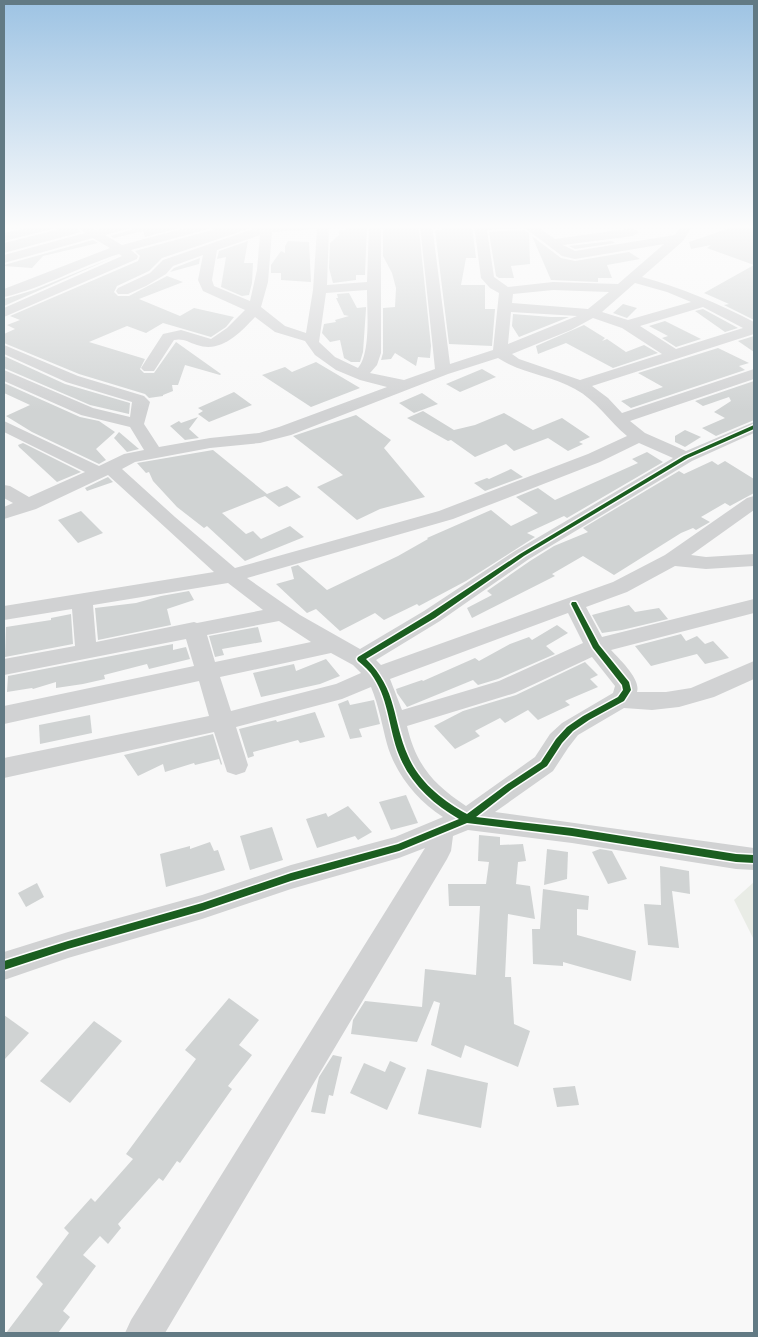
<svg xmlns="http://www.w3.org/2000/svg" width="758" height="1337" font-family="Karla,sans-serif">
  <style>
    .green { fill: #e9ece6 }
    .building { fill: #d0d3d3 }
    .lines { fill: none; stroke-linecap: round; stroke-linejoin: round }
    .minor { fill: #d1d2d3; fill-rule: evenodd }
    .cycleway-casing { stroke: #fff; stroke-width: 3 }
    .cycleway { fill: #1b5e20; fill-rule: evenodd }
  </style>
  <rect width="100%" height="100%" fill="#f8f8f8"/>
  <!-- green -->
  <polygon class="green" points="754,882 754,940 734,900"/>
  <!-- building -->
  <g class="building">
    <polygon points="71,225 81,232 4,253 4,243 56,230 60,226"/>
    <polygon points="135,225 190,225 145,237 143,231 114,238 110,236 131,230"/>
    <polygon points="216,225 241,225 248,229 162,258 149,271 117,286 114,292 118,296 129,296 167,276 183,282 139,299 180,316 194,308 234,317 226,327 211,337 163,323 146,333 127,326 89,342 145,359 140,369 144,373 154,373 176,342 221,374 220,375 185,365 178,385 172,385 173,391 163,395 163,396 149,398 145,394 79,374 4,343 4,334 15,329 7,325 20,320 10,316 138,261 140,256 135,251 212,230"/>
    <polygon points="350,225 367,225 365,275 356,275 356,280 333,283 329,268 330,243 339,235 339,230 345,230"/>
    <polygon points="383,225 416,225 419,230 431,346 430,358 418,357 416,366 395,353 391,359 381,360 383,353 383,308 395,307 396,288 392,273 383,256"/>
    <polygon points="441,225 472,225 476,258 466,258 461,285 485,285 485,309 495,309 492,346 449,344 435,230 442,230"/>
    <polygon points="745,225 754,225 754,320 724,305 729,304 704,293 754,265 707,248 711,245 691,249 689,242 733,227"/>
    <polygon points="524,230 529,233 530,264 511,266 514,278 499,278 496,276 489,232"/>
    <polygon points="532,236 561,258 575,261 629,252 640,259 607,265 612,278 598,278 598,282 551,280"/>
    <polygon points="93,240 98,243 43,256 32,268 4,266 4,265"/>
    <polygon points="248,241 244,263 253,263 252,283 249,295 242,296 221,287 226,257 217,259 219,251"/>
    <polygon points="288,241 309,242 311,282 281,280 281,273 271,273 271,265 281,251 285,253 285,246"/>
    <polygon points="612,241 615,243 575,249 569,246"/>
    <polygon points="112,258 4,306 4,299 34,290"/>
    <polygon points="200,258 199,264 170,272 174,268"/>
    <polygon points="349,293 357,308 366,307 366,309 363,352 360,362 351,362 344,358 340,340 330,342 322,333 324,324 336,322 335,320 349,316 344,315 336,298 338,298 337,294"/>
    <polygon points="623,304 637,308 627,318 613,313"/>
    <polygon points="703,309 738,328 725,332 695,311"/>
    <polygon points="513,314 551,317 569,317 519,337 512,326"/>
    <polygon points="665,321 701,339 676,347 662,338 668,336 649,326"/>
    <polygon points="584,325 605,338 602,341 607,339 626,352 644,345 658,353 613,368 566,343 538,354 536,346"/>
    <polygon points="754,336 754,352 738,341"/>
    <polygon points="718,348 749,363 739,366 745,370 631,408 621,401 663,387 638,373"/>
    <polygon points="4,356 65,384 130,403 129,414 90,405 4,368"/>
    <polygon points="316,362 360,388 311,407 262,375 285,367 292,372"/>
    <polygon points="482,369 496,377 460,392 446,384"/>
    <polygon points="754,381 754,420 716,436 702,428 725,418 714,412 731,401 729,397 703,406 695,401"/>
    <polygon points="4,383 80,417 99,421 115,432 96,449 106,460 99,464 32,432 6,416 30,405 4,393"/>
    <polygon points="234,392 252,405 209,422 198,414 203,411 198,408"/>
    <polygon points="422,393 438,404 414,413 399,403"/>
    <polygon points="423,411 454,430 475,425 504,413 533,430 562,418 590,437 579,442 583,444 568,451 548,438 514,451 506,444 475,457 451,440 448,441 407,418"/>
    <polygon points="356,415 391,440 384,448 425,497 380,509 357,520 317,487 343,475 293,436"/>
    <polygon points="198,417 189,429 199,438 185,440 170,426 179,421 181,423"/>
    <polygon points="685,430 701,437 685,447 675,442 675,436"/>
    <polygon points="119,432 139,449 127,452 114,438"/>
    <polygon points="23,443 81,472 57,482 19,447 18,445"/>
    <polygon points="213,450 267,494 287,486 301,497 279,507 265,496 222,513 246,534 253,531 261,539 290,526 304,537 245,561 207,526 204,528 177,507 153,481 149,472 146,473 137,463"/>
    <polygon points="647,452 663,462 567,518 564,516 527,533 535,537 466,581 419,606 417,604 384,620 375,613 340,631 316,609 307,613 276,584 294,579 291,567 298,565 327,590 398,556 428,539 427,538 491,510 511,526 538,513 516,497 538,488 555,500 638,463 632,459"/>
    <polygon points="712,461 718,465 725,461 754,479 754,493 730,506 725,503 701,517 710,522 696,530 693,528 681,533 614,575 583,556 552,574 555,576 472,618 467,608 492,595 487,591 530,561 554,546 588,532 583,528 679,471 684,474"/>
    <polygon points="511,469 523,477 485,491 474,483 487,478 489,479"/>
    <polygon points="108,477 113,482 87,491 85,488"/>
    <polygon points="81,511 103,533 78,543 58,520"/>
    <polygon points="189,591 194,600 167,609 171,625 98,640 95,608 136,603 161,596"/>
    <polygon points="629,605 635,612 659,608 668,619 622,630 602,633 592,615"/>
    <polygon points="71,614 73,644 5,657 6,627 51,620 51,618"/>
    <polygon points="557,625 568,633 546,646 555,654 498,679 478,685 473,680 407,707 397,693 396,689 422,680 423,681 475,658 479,661 510,644 529,637 532,640"/>
    <polygon points="258,627 262,642 222,649 224,655 215,657 209,636"/>
    <polygon points="681,634 686,641 697,636 705,644 713,641 729,658 705,664 697,654 651,666 635,646"/>
    <polygon points="173,644 173,650 186,647 190,659 149,669 147,664 104,675 105,679 83,684 56,688 56,682 33,689 32,688 7,692 8,676"/>
    <polygon points="326,659 340,676 320,684 261,697 253,673 294,664 296,671"/>
    <polygon points="585,662 598,675 590,679 598,687 565,701 570,705 538,720 528,710 505,723 500,718 475,731 480,736 455,749 434,726 463,711 516,695"/>
    <polygon points="348,700 350,705 374,700 380,724 359,729 362,737 350,739 338,704"/>
    <polygon points="315,712 325,737 300,743 298,740 253,752 254,756 248,758 239,729 276,720 277,722"/>
    <polygon points="90,715 92,733 40,744 39,725"/>
    <polygon points="213,734 222,764 221,765 219,759 195,765 194,763 165,772 163,764 138,776 124,755"/>
    <polygon points="406,795 418,823 391,830 379,802"/>
    <polygon points="348,806 372,832 358,840 355,836 317,848 306,819 326,813 328,817"/>
    <polygon points="272,827 283,860 250,870 240,836"/>
    <polygon points="479,835 500,837 500,845 523,844 526,861 518,862 516,884 530,886 535,919 508,914 505,977 511,977 514,1024 530,1031 518,1067 465,1045 461,1058 431,1045 440,1003 434,1001 417,1042 351,1034 353,1020 365,1001 422,1007 425,969 476,975 480,906 449,906 448,884 486,884 489,862 478,861"/>
    <polygon points="210,842 214,851 218,850 225,870 166,887 160,854 190,846 190,849"/>
    <polygon points="547,849 568,852 567,879 544,885"/>
    <polygon points="600,849 612,851 627,879 608,884 592,852"/>
    <polygon points="660,866 689,871 690,894 672,891 679,948 648,945 644,904 661,905"/>
    <polygon points="37,883 44,897 26,907 18,893"/>
    <polygon points="543,889 589,896 588,910 577,909 577,935 636,951 631,981 563,962 563,966 533,964 532,929 540,929"/>
    <polygon points="229,998 259,1020 239,1045 252,1055 228,1086 232,1089 180,1163 177,1161 163,1181 159,1178 118,1224 121,1228 108,1244 100,1236 83,1255 96,1266 63,1311 70,1317 58,1333 6,1333 43,1284 36,1277 69,1233 64,1228 91,1198 95,1202 133,1159 126,1154 196,1059 185,1050"/>
    <polygon points="4,1015 29,1033 4,1060"/>
    <polygon points="94,1021 122,1041 70,1103 40,1081"/>
    <polygon points="333,1055 342,1057 333,1096 329,1095 325,1114 311,1112 319,1077"/>
    <polygon points="390,1061 406,1068 387,1110 350,1093 364,1063 385,1072"/>
    <polygon points="427,1069 488,1083 481,1128 418,1114"/>
    <polygon points="575,1086 579,1105 557,1107 553,1088"/>
  </g>
  <g class="lines">
    <!-- minor -->
    <g class="minor">
      <polygon points="39,225 58,225 56,228 4,241 4,233"/>
      <path d="M74 225H88L96 230 115 225H133L131 228 105 235 122 245 196 225H214L212 228 131 250 138 256 137 259 4 317V308L122 256 119 254C80 266 44 288 4 297V289L110 248 93 238 4 263V255L85 233Z"/>
      <path d="M258 225H333L329 228 327 285 367 282 369 225H381V353L377 365 370 373 404 380 435 369 420 225H432L450 364 493 350 499 293 490 288 481 278 474 225H535L555 239 633 228 639 232 633 236 563 245 575 251 675 235 681 225H693L683 241 642 277C682 288 717 303 754 322V334L592 386 608 398 622 413 754 369V379L630 421 645 433 686 451 754 422V433L692 461 529 559 440 621 376 660 381 665 613 582 665 555 747 498 754 496V510L691 555 706 557 754 554V566L706 569 675 566 627 592 586 607 602 637 754 599V613L611 650C620 660 641 679 637 692H666L691 688 754 661V679L714 697 679 707 652 710 624 708 578 735 568 748 553 771 495 812 754 848V870L736 869 572 843 468 830 453 836 451 851 447 859 165 1333H125L131 1320 425 848 399 858 291 889 202 919 68 958 4 980V952L68 932 202 895 291 865 395 837 443 817C417 800 396 775 387 744 382 725 379 706 371 687L342 699 236 727 248 765 245 772 236 775 227 772 214 732 4 778V758L209 716 199 681 4 724V706L194 666 186 639 4 675V659L75 646 72 609 4 620V606L214 572 108 475 36 509 4 519V507L13 503 4 498V485L10 486 29 497 85 472 4 432V421L99 466 124 454 144 450 130 427 81 415 4 381V370L93 408 130 417 132 402 66 382 4 354V345L78 376 144 396 150 402 144 424 159 447 210 438 259 433 279 427 387 387 360 380 336 370 315 355 305 341 275 332 255 317C239 334 221 353 197 345 188 342 183 338 174 340L154 371H144L141 368 163 334 181 330 211 339 227 328 245 310 203 291 198 280 203 255 173 266 166 274 146 286 128 294H118L116 291 118 288 150 273 163 260 259 227ZM525 228 562 256 575 259 664 244 618 284 553 282 508 287 494 277 487 230ZM317 229 313 290 306 333 285 326 261 307 268 282 272 232ZM260 235 257 270 250 301 214 286 212 280 217 250ZM635 283 667 292 691 302 628 320 602 312ZM367 290C367 310 371 353 358 368L335 357 319 342 326 293ZM553 290 609 292 588 309 512 303 513 294ZM703 307 743 328 676 349 640 326ZM511 312 577 316 508 344ZM593 318 622 328 662 354 580 380 519 359 512 354 571 330ZM498 358C522 374 551 375 575 389 596 400 609 421 627 436L588 454 439 511 235 568 175 517 122 469 135 462 210 448 260 443 291 435 448 374ZM639 443 673 458 515 551 424 611 360 649 300 615 247 578 453 519 600 462ZM228 583 263 610 197 623 194 622 96 642 93 605ZM568 613 583 643 499 681 402 710 390 679ZM279 621 311 642 215 662 207 635ZM331 653 353 665 361 673 336 684 231 711 220 677ZM592 657 615 686 613 693 562 723 550 734 535 757 466 806C433 784 416 765 407 726L515 693Z"/>
    </g>
    <defs>
      <path id="cycleway" d="M754 425V429L688 458 524 556 435 618 366 659C398 690 392 720 408 756 419 782 443 801 467 814L506 785 541 762 556 739 567 727 583 716 618 697 623 690 622 685 593 648 571 604 572 602H576L599 645 629 682 631 690 624 701 589 720 573 731 562 743 547 766 512 789 476 817 572 828 736 854 754 855V863L736 862 572 836 467 823 399 851 291 881 202 911 68 949 4 970V961L68 941 202 903 291 873 398 844 459 819C433 804 410 783 399 755 389 730 389 701 374 678 370 671 364 666 358 661L357 659 358 657 429 614 520 554 684 456Z"/>
    </defs>
    <!-- cycleway casing -->
    <use href="#cycleway" class="cycleway-casing"/>
    <!-- cycleway -->
    <use href="#cycleway" class="cycleway"/>
  </g>
  <!-- sky -->
  <linearGradient id="sky" x2="0" y2="1"><stop stop-color="#9dc3e3"/><stop offset="0.55" stop-color="#fcfcfc"/><stop offset="1" stop-color="#fcfcfc" stop-opacity="0"/></linearGradient>
  <rect width="758" height="412" fill="url(#sky)"/>
  <!-- border -->
  <rect width="758" height="1337" fill="none" stroke="#627a84" stroke-width="10"/>
</svg>
